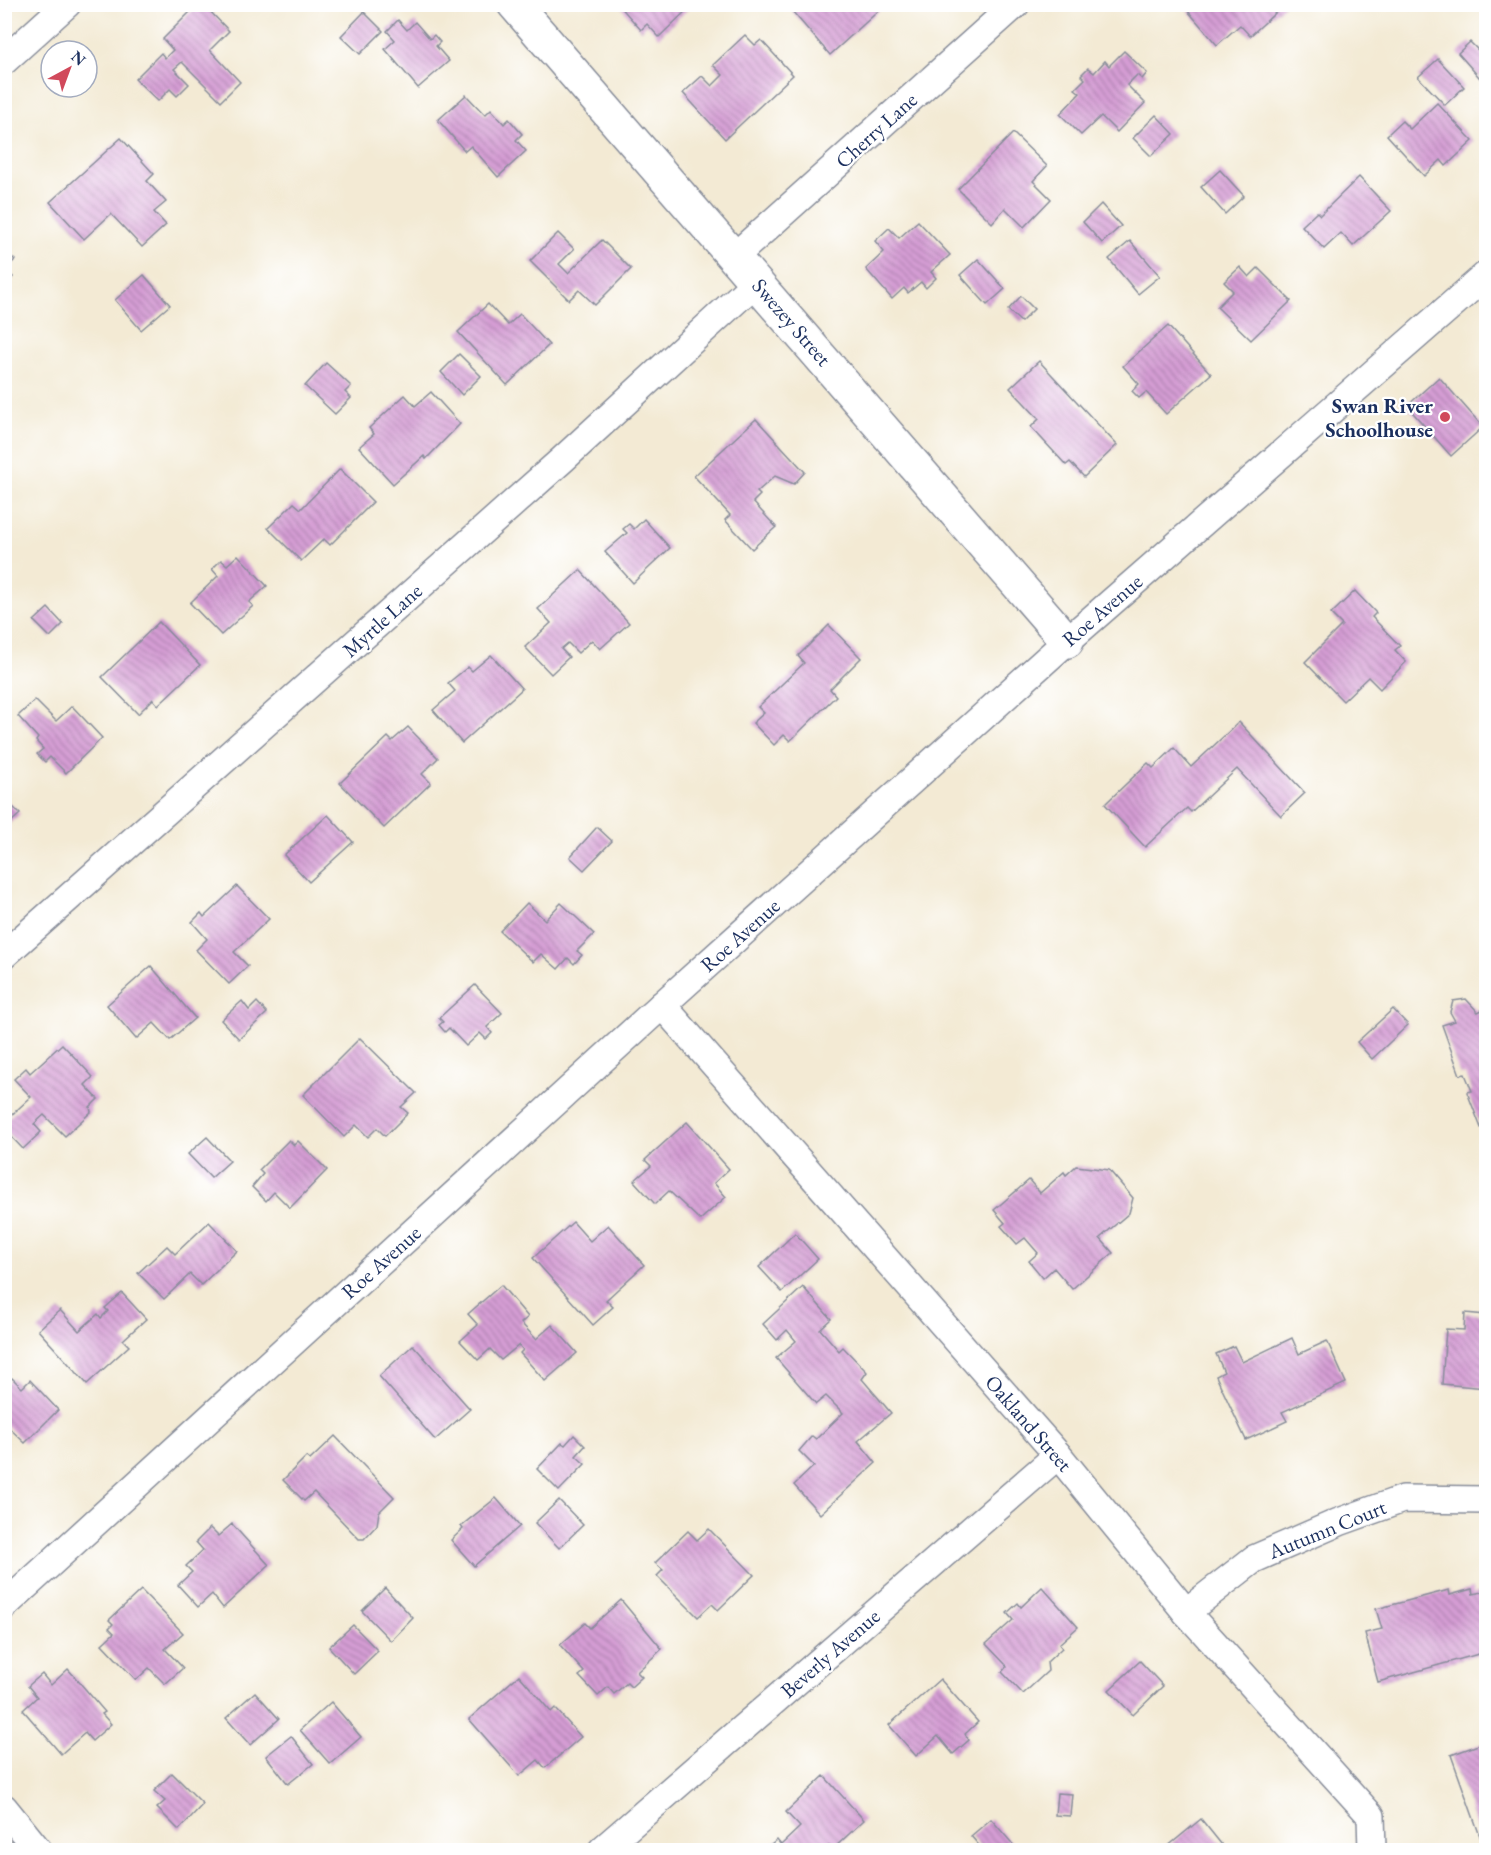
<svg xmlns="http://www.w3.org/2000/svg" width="1491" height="1855" font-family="'EB Garamond',serif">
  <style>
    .building { fill: url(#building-back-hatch) }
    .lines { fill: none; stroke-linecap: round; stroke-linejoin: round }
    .minor-casing { stroke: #878c99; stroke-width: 30 }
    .tertiary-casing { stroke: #878c99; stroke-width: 36 }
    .minor { stroke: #fff; stroke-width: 27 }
    .tertiary { stroke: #fff; stroke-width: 33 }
    .poi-dot { fill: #d1495b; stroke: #fff; stroke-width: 2 }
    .labels { text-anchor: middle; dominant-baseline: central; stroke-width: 4.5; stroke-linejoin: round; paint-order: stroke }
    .street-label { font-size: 21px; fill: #1b2f5e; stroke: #fff }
    .poi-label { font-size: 21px; font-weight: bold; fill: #1b2f5e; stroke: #fff; text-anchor: end }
  </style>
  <defs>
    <pattern id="building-back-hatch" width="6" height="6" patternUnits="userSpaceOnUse" patternTransform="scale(1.5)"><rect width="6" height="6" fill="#d59dd4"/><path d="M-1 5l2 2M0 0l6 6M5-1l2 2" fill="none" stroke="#ac80af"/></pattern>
  </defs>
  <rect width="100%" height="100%" fill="#fff"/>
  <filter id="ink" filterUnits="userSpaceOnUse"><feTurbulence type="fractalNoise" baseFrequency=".0167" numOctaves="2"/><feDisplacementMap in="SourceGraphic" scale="12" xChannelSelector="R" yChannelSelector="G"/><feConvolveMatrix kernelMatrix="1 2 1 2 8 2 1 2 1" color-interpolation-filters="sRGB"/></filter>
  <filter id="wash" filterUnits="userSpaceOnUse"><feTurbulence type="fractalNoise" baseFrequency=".008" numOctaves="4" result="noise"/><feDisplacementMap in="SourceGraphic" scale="24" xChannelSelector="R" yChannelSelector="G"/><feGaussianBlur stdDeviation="1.35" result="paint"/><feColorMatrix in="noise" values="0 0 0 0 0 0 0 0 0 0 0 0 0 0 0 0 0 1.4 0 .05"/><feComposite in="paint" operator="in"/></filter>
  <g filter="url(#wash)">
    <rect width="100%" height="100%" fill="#f3ead4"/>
    <g id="blocks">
      <!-- building -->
      <g class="building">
        <polygon points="198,4 203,4 229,31 210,50 240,82 221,101 182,62 174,69 189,84 177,96 170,89 158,101 135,79 161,53 165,58 173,50 163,39"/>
        <polygon points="618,4 693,4 659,37 647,24 641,30"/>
        <polygon points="799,4 886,4 830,55 792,11"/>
        <polygon points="1182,4 1285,4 1250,36 1240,25 1217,45"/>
        <polygon points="364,12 383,31 360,54 341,36"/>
        <polygon points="398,20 407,30 415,22 430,39 434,35 440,42 436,46 449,61 418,88 385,49 395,40 387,31"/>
        <polygon points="745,35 755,45 761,40 793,75 725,139 683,93 702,76 712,86 723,75 713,65"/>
        <polygon points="1470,42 1481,53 1486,51 1486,85 1458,53"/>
        <polygon points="1124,51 1147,73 1142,79 1137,75 1127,85 1145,103 1117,132 1101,116 1081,135 1060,114 1080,93 1075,89 1085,79 1081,75 1088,68 1094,73 1105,61 1109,66"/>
        <polygon points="1438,59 1464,87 1445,105 1418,77"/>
        <polygon points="466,95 485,115 491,109 504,124 509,119 522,134 516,140 526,151 498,177 471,146 465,151 438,120"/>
        <polygon points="1437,103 1473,141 1446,166 1441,160 1424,176 1387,135 1402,121 1410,129"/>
        <polygon points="1156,115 1174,134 1151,156 1133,138"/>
        <polygon points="1013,133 1047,166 1033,181 1051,199 1024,227 1005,208 992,223 958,189"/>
        <polygon points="121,138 154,174 147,181 166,202 154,212 166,225 142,247 111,214 84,239 50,202"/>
        <polygon points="1220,170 1244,196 1225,214 1201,187"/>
        <polygon points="1359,177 1391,211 1353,246 1341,233 1324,249 1302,226 1317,212 1320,215"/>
        <polygon points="1101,204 1121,226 1102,243 1083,222"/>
        <polygon points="918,221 950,255 931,272 936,278 926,288 921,282 908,293 904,288 892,299 866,269 884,252 875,241 889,228 899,238"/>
        <polygon points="558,233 574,249 559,264 568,273 602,240 631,269 595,305 579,290 569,300 530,261"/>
        <polygon points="1130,241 1160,276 1138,294 1109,259"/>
        <polygon points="4,250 15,260 5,269 13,277 4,286"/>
        <polygon points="978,259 1005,289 987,305 960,275"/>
        <polygon points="1240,267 1249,277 1258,268 1291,301 1251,340 1217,307 1233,291 1224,282"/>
        <polygon points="144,275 170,305 141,330 115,300"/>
        <polygon points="1021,296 1034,309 1021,322 1008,310"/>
        <polygon points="488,304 508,325 520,314 549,345 507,385 458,332"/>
        <polygon points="1168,326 1211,374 1166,414 1146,392 1139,398 1132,391 1139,384 1123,366"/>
        <polygon points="459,354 481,376 462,395 441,372"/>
        <polygon points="1039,361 1117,445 1084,477 1070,462 1066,465 1031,427 1039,419 1010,388"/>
        <polygon points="326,363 351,386 345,392 351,398 335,414 305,386"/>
        <polygon points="1439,377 1483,427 1451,456 1407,406"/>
        <polygon points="431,392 460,424 426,459 424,456 393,484 359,447 374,434 369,428 405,395 415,406"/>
        <polygon points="756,419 805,472 794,484 775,476 757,492 760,495 753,502 776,527 752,549 725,520 730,515 694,476"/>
        <polygon points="340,469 373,502 330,545 324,539 301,561 268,528 294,503 301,509"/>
        <polygon points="644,519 670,548 633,583 605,552 627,533 623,529 629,524 634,529"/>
        <polygon points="238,555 267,586 249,602 253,606 221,635 190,603 218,576 212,569 221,560 227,565"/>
        <polygon points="580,570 629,623 600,649 592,640 578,653 568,643 561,649 569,657 551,674 525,647 551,623 538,609"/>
        <polygon points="1355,591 1376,613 1372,617 1400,646 1395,650 1406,662 1380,689 1368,677 1343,701 1305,662 1342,625 1331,614"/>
        <polygon points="48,608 63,624 50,637 34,621"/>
        <polygon points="159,622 200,665 158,705 153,699 138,714 102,677"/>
        <polygon points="829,625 861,658 830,689 836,696 790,741 784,735 774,745 753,723 764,713 758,707 804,663 798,656"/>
        <polygon points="491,655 522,689 462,743 433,710 455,691 448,683 468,667 472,671"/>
        <polygon points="35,700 56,721 72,706 102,738 66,773 50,757 45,762 37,754 43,749 36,741 38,738 18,716"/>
        <polygon points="1239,722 1305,793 1281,816 1237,769 1191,812 1187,808 1145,847 1105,804 1148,763 1153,768 1174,748 1191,767"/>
        <polygon points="408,727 438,758 422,774 431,783 384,828 340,783 388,737 392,741"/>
        <polygon points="4,798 20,814 4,828"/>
        <polygon points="328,815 353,842 309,882 284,855"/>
        <polygon points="597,827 612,841 584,870 570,857"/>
        <polygon points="237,886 269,919 234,952 248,966 229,984 196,950 207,939 192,922 201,913 204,917"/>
        <polygon points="527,903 545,920 561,903 594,934 577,951 582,955 574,964 568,958 558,969 541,954 533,962 500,931"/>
        <polygon points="151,966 195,1018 170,1040 154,1023 136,1039 107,1005"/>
        <polygon points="475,985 502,1013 487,1027 492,1033 486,1039 480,1033 466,1046 449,1028 445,1032 439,1025 443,1022 439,1018"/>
        <polygon points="1466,999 1478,1012 1486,1008 1486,1127 1481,1128 1467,1092 1472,1091 1465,1074 1460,1075 1442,1025 1455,1021 1450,1012 1453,1001"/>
        <polygon points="242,1001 249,1010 257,1002 267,1013 239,1039 221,1020"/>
        <polygon points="1393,1009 1408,1025 1372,1059 1357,1042"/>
        <polygon points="360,1038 416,1093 401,1107 408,1113 385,1136 377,1128 368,1137 356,1125 344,1137 303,1095"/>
        <polygon points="62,1044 93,1077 85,1085 98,1099 90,1107 91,1112 65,1136 44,1115 34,1124 41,1132 23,1149 4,1129 4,1122 31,1097 14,1079 26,1068 30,1073"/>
        <polygon points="687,1122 729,1169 714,1183 726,1197 700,1220 669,1191 655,1204 634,1181 651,1166 645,1160"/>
        <polygon points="207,1137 230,1161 211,1178 188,1154"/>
        <polygon points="289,1140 294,1145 298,1141 327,1170 290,1208 274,1192 266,1201 252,1187 263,1174 259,1170"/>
        <polygon points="1076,1166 1109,1170 1133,1198 1129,1213 1100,1238 1113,1253 1072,1289 1054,1268 1043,1278 1029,1261 1038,1253 1025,1238 1017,1244 1001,1226 1005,1223 994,1210 1029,1180 1040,1193 1064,1172 1066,1175"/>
        <polygon points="209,1222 237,1251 201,1285 190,1274 164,1299 138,1273 167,1246 175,1254"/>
        <polygon points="573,1222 590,1241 608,1225 644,1265 606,1300 613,1307 593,1325 533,1258"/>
        <polygon points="795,1233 818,1259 782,1292 759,1267"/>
        <polygon points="501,1285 528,1317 521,1323 536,1339 552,1325 577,1353 545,1381 520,1353 523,1350 519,1345 501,1360 490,1349 478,1360 460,1341 478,1325 468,1314"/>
        <polygon points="803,1287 831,1319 820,1329 839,1351 843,1347 867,1372 862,1379 891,1413 858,1441 876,1463 820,1514 794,1485 814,1466 799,1451 812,1436 816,1439 843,1413 826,1396 816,1404 776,1358 796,1341 787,1330 777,1340 763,1324"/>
        <polygon points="122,1293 146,1319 123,1340 129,1346 87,1384 38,1330 60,1310 79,1331 98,1314 101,1318 108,1311 105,1308"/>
        <polygon points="1465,1313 1486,1315 1486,1388 1442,1384 1446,1329 1464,1330"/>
        <polygon points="1292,1338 1299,1354 1327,1341 1346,1383 1282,1412 1287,1421 1246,1440 1216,1376 1224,1372 1216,1354 1234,1346 1242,1362"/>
        <polygon points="413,1345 470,1409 435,1440 379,1376"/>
        <polygon points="12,1378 22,1388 30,1380 58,1410 25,1443 4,1423 4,1385"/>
        <polygon points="574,1435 585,1446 576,1456 585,1464 559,1491 537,1469 562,1443 565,1445"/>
        <polygon points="335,1436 394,1497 379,1512 377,1525 364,1539 359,1539 314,1492 304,1501 283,1480 306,1457 310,1460"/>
        <polygon points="496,1498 520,1526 474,1566 451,1540 463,1529 461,1526"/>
        <polygon points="559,1500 583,1525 559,1548 535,1523"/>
        <polygon points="232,1524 269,1565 223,1608 212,1594 198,1607 178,1585 192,1572 186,1566 203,1550 196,1542 210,1528 218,1536"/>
        <polygon points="709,1529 754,1575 718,1610 712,1604 698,1617 657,1576 663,1570 655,1563 688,1531 697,1540"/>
        <polygon points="1042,1587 1078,1627 1059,1644 1062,1648 1047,1662 1048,1671 1023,1694 1002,1672 1007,1666 986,1644 1013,1620 1007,1613 1018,1603 1021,1607"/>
        <polygon points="385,1588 413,1618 391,1641 362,1611"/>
        <polygon points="1472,1589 1473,1594 1486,1591 1486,1652 1378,1682 1365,1633 1382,1629 1376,1609 1449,1590 1450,1595"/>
        <polygon points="141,1590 183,1633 165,1649 183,1668 165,1684 149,1668 136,1680 102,1644 114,1633 109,1628 113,1624 109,1620"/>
        <polygon points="621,1600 662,1649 637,1672 642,1677 631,1687 627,1683 614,1694 608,1687 598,1696 579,1676 584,1672 560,1645 585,1623 590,1628"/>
        <polygon points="353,1625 378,1651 354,1674 329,1647"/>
        <polygon points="1140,1661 1163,1686 1133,1715 1109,1690"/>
        <polygon points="68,1669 105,1712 102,1714 111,1724 92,1741 85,1733 61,1754 23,1710 37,1697 28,1686 42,1674 51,1685"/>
        <polygon points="519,1675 551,1712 555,1708 581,1737 545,1768 538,1760 519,1776 469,1719"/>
        <polygon points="940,1679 978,1722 965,1734 969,1740 953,1754 938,1736 916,1756 889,1725"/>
        <polygon points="255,1692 279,1719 250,1745 226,1718"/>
        <polygon points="331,1702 361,1737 330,1764 300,1730"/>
        <polygon points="291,1736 313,1764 288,1784 266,1756"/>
        <polygon points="1486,1742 1486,1850 1485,1850 1451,1755"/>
        <polygon points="172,1773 203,1804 179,1830 157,1808 165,1801 154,1791"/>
        <polygon points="824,1776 864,1820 833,1849 829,1846 825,1850 765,1850 777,1840 781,1845 800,1827 786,1812"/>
        <polygon points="1057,1793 1072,1794 1070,1816 1055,1815"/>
        <polygon points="991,1819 1017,1849 1015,1850 983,1850 971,1836"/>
        <polygon points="1201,1819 1226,1850 1170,1850 1167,1847"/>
      </g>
    </g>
  </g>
  <g filter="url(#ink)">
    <use href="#blocks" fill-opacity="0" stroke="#878c99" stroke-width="1.5"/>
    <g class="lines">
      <defs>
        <g id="minor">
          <polyline points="4,61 67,4"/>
          <polyline points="735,256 1016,4"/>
          <polyline points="4,955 562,460 757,281"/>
          <polyline points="662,1005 1058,1455 1186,1612 1371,1816 1372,1850"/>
          <polyline points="4,1606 662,1005 1067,641 1486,275"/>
          <polyline points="1186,1612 1254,1559 1339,1522 1403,1499 1486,1500"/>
          <polyline points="4,1808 38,1850"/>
          <polyline points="602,1850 1058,1455"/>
        </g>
        <polyline id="tertiary" points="514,4 1067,641"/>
      </defs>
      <!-- minor casing -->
      <use href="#minor" class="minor-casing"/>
      <!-- tertiary casing -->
      <use href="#tertiary" class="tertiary-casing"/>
      <!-- minor -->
      <use href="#minor" class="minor"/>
      <!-- tertiary -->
      <use href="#tertiary" class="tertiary"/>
    </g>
  </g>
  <!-- markers -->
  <circle class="poi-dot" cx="1445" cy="417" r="6"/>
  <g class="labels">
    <!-- street labels -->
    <g class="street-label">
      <text transform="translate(876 130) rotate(-42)">Cherry Lane</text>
      <text transform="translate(792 322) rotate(49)">Swezey Street</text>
      <text transform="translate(1102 610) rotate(-41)">Roe Avenue</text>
      <text transform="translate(382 620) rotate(-42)">Myrtle Lane</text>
      <text transform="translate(740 935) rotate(-42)">Roe Avenue</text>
      <text transform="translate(381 1262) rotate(-42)">Roe Avenue</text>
      <text transform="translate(1029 1423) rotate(49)">Oakland Street</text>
      <text transform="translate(1327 1529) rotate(-22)">Autumn Court</text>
      <text transform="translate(830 1653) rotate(-41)">Beverly Avenue</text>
    </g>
    <!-- poi labels -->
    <g class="poi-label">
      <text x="1433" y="405">Swan River<tspan x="1433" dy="24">Schoolhouse</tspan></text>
    </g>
  </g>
  <!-- margin -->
  <rect width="1491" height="1855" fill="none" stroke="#fff" stroke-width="24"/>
  <!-- north arrow -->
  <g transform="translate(69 69) rotate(41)"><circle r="28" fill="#ffffff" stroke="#a4acbf" stroke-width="1.5"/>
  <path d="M0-4.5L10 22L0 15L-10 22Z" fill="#d1495b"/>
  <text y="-9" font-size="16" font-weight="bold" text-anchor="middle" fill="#1b2f5e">N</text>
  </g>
</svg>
